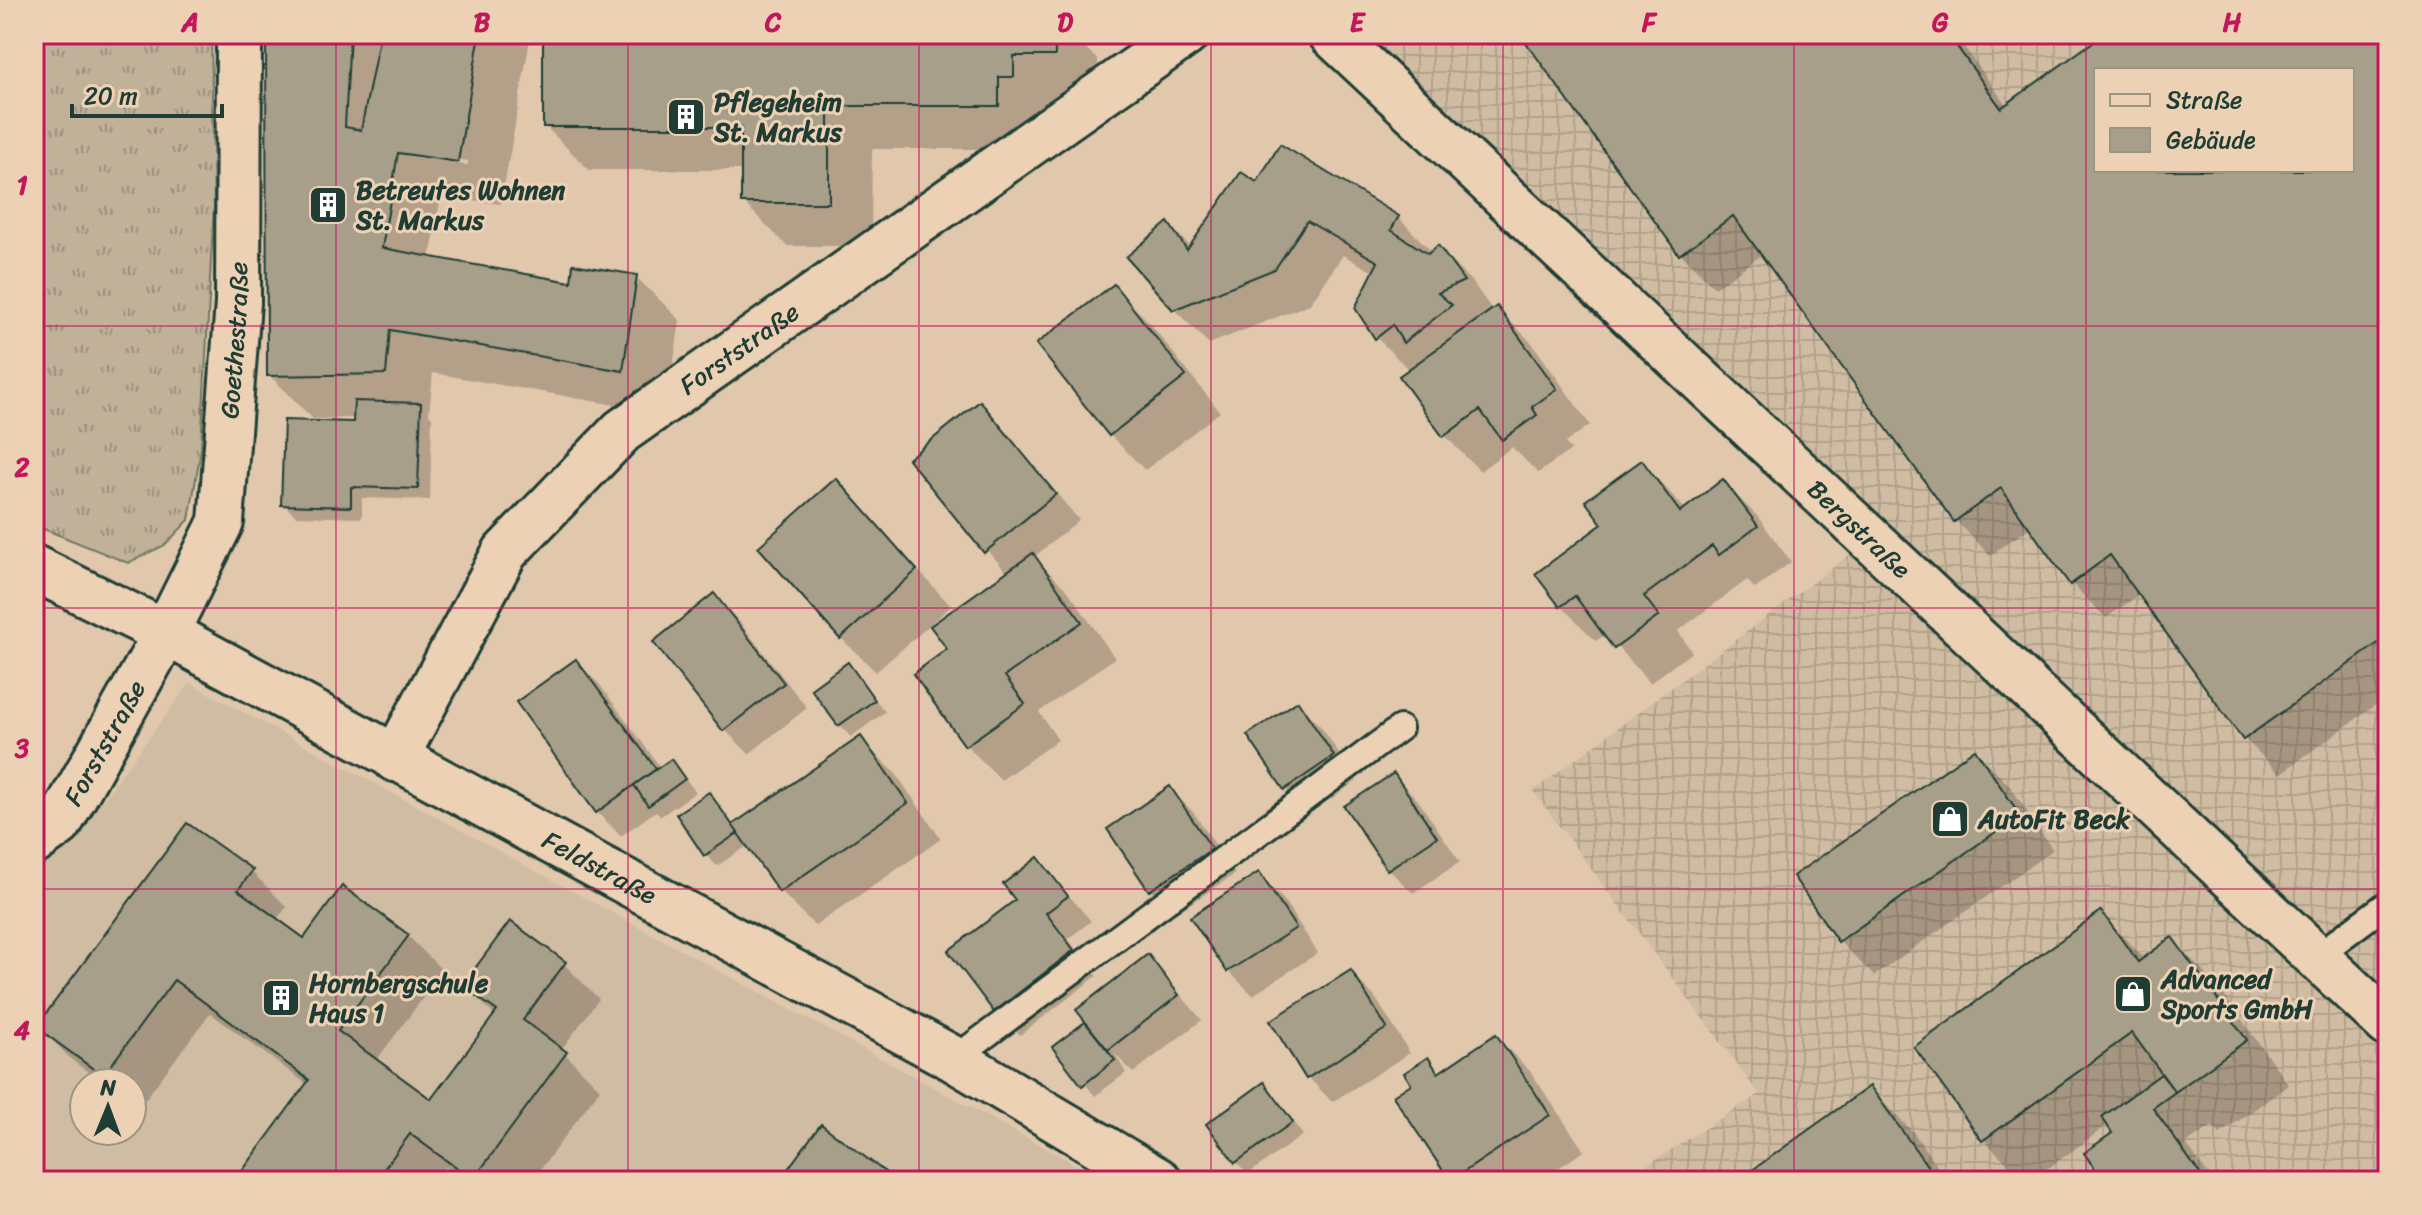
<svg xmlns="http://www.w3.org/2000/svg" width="2422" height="1215" font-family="Sriracha,sans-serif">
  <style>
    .built { fill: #d0bca2; fill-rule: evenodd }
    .industrial { fill: url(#industrial-grid); fill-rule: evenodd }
    .grass { fill: url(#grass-tufts); stroke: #707766; stroke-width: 2 }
    .shadow { fill: #0003; fill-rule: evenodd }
    .building { fill: #a79f89; stroke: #1f3d34; stroke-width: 2; fill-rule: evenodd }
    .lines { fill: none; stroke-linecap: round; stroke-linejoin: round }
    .service-casing { stroke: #1f3d34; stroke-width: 30 }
    .minor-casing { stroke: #1f3d34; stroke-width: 50 }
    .service { stroke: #edd1b4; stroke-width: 24 }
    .minor { stroke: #edd1b4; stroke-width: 44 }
    .grid { fill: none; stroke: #c2185b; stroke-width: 2; stroke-opacity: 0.55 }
    .labels { text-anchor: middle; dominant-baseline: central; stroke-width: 6; stroke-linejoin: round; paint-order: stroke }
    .poi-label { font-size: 26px; font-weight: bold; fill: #1f3d34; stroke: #edd1b4; text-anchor: start }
    .street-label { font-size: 26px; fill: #1f3d34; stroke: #edd1b4 }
    .neatline { fill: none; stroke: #c2185b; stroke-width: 3 }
    .grid-label { font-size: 26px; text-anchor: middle; font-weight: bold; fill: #c2185b }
  </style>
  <defs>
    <pattern id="industrial-grid" width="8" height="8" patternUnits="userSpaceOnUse" patternTransform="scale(2)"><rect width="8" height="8" fill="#d0bca2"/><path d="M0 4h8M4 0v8" fill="none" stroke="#b2a28c"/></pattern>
    <pattern id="grass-tufts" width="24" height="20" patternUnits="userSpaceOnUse" patternTransform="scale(2)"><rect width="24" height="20" fill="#c0b198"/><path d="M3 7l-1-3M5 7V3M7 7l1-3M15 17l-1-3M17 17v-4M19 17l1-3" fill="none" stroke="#9b917d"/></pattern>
  </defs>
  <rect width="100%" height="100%" fill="#e1c8ac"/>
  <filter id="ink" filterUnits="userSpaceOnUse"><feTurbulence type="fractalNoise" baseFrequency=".0125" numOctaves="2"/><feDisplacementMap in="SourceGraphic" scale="16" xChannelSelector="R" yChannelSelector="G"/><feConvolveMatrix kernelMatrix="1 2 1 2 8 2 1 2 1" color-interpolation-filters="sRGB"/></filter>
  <g filter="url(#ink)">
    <!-- built -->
    <path class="built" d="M190 683 1106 1181H43L34 1175V866L75 837ZM84 1083H132V1131H84Z"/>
    <!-- industrial -->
    <path class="industrial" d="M1364 34H2388V1181H1622L1759 1094 1533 791 1856 550ZM2096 70H2352V170H2096Z"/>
    <!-- grass -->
    <polygon class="grass" points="34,34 211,34 214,205 201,449 189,520 165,545 128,563 34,525"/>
    <!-- shadow -->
    <g class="shadow">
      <path d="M268 34H531L501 204 441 196 430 259 573 284 636 277 680 320 666 414 433 373 429 414 432 417 430 500 362 498V518L296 516 283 504 355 424V418L313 419 269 375ZM408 152 468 161V165L408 156Z"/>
      <polygon points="545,34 1071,34 1098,60 1098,99 1041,149 872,149 871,246 787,246 743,202 743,170 589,170 545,126"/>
      <path d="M1522 34H1955L2007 106 2107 34H2388V696L2280 774 2245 739 2140 594 2106 618 2071 583 2031 527 1990 555 1956 521 1763 254 1715 288 1680 253ZM2096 70H2352V170H2096Z"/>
      <polygon points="1258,185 1398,217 1433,253 1438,248 1473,283 1493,311 1497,308 1532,343 1590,425 1565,443 1571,450 1538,473 1512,447 1480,471 1445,436 1402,376 1410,371 1377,338 1357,308 1375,273 1343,255 1310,304 1209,344 1174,309 1168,224 1191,247"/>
      <polygon points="1114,287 1148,321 1220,412 1145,470 1110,435 1039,345"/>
      <polygon points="980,403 1079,520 1034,557 1068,591 1115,658 1039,712 1058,740 1001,780 966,745 950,650 1008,574 911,459"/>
      <polygon points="1642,462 1686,510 1723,482 1758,517 1791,562 1755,589 1747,580 1678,631 1692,652 1650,683 1606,634 1596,641 1561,606 1538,574 1605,524"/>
      <polygon points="836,481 951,606 876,672 841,638"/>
      <polygon points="714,596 738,620 807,708 749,754 725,730 655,642"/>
      <polygon points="576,661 600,685 661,768 671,761 696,792 661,816 656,811 621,836 597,812"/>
      <polygon points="848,665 885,712 851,737 839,725"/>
      <polygon points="1298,704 1322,728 1357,781 1310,813 1285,789"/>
      <polygon points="861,739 896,774 941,839 815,926 780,891 749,845 717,866 705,854 709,794 735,826"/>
      <polygon points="1975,751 2010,786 2053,850 1874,976 1839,941"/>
      <polygon points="1394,775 1418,800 1460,862 1413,893 1388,869"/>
      <polygon points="1170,789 1194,813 1235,874 1175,914 1150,890"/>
      <polygon points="188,825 252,872 287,907 276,920 304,941 408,936 443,971 376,1061 432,1102 495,1016 465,985 564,964 599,999 561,1050 600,1089 532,1181 465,1181 446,1167 436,1181 237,1181 308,1085 210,1013 138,1109 132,1105 132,1083 103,1083 73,1061 38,1026"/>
      <polygon points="1038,860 1091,921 1068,939 1097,976 1020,1035 995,1010 1018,901"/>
      <polygon points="1259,875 1283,899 1318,953 1253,995 1228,971"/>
      <polygon points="2101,914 2145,959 2172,940 2215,983 2289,1085 2220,1134 2212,1126 2186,1144 2213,1181 2088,1181 2100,1172 2115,1133 2109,1124 2031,1181 2025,1181 1984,1140 1916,1047"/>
      <polygon points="1148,957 1202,1020 1133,1073 1115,1054 1126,1073 1095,1096 1055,1047 1088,1022"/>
      <polygon points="1351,973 1375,997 1410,1053 1332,1102 1308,1077"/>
      <polygon points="1495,1036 1530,1071 1584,1151 1539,1181 1452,1181 1396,1097 1414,1084 1427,1060 1440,1073"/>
      <polygon points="1264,1085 1303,1135 1248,1174 1236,1162"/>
      <polygon points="1870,1089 1913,1132 1948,1181 1741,1181"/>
    </g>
    <!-- building -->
    <g class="building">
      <polygon points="266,34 350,34 345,127 361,130 380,34 480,34 458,162 398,153 382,248 571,282 573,264 637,275 623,371 390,330 386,374 267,376"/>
      <polygon points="543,34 1055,34 1055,56 1014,56 1014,77 999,77 999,106 829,106 829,203 741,203 741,127 543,127"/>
      <path d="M1520 34H1948L2001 108 2104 34H2388V636L2243 740 2110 555 2070 585 2001 488 1954 522 1733 216 1679 255ZM2096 70H2352V170H2096Z"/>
      <polygon points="1280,144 1399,216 1391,230 1428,254 1438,245 1464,281 1438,293 1452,305 1403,343 1393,325 1375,339 1355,308 1378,262 1307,221 1275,269 1173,310 1126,257 1168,222 1187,250 1241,172 1257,182"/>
      <polygon points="1114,284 1186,376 1109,436 1036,344"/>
      <polygon points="1497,306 1557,389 1532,407 1537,415 1502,440 1480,410 1443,437 1399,376"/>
      <polygon points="354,401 421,403 418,489 351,487 351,507 281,505 284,420 353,422"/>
      <polygon points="980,401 1056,494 984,553 908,459"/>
      <polygon points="1642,460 1680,512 1723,479 1758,526 1719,555 1712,546 1644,596 1659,616 1614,649 1575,596 1560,607 1535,574 1602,524 1585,501"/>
      <polygon points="836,478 917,570 840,639 758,547"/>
      <polygon points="1033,553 1082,622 1005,676 1025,704 965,746 913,674 947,649 930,626"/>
      <polygon points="714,593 784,683 723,731 653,642"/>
      <polygon points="576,659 656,769 596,813 516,702"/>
      <polygon points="848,662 875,700 838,726 811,689"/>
      <polygon points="1298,701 1334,756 1284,790 1247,735"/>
      <polygon points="861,736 908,803 779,892 732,825"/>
      <polygon points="1975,749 2020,815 1838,942 1793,876"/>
      <polygon points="671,759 685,779 648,806 634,785"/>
      <polygon points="1394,773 1437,837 1387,870 1344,806"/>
      <polygon points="1170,786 1212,849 1149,891 1107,829"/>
      <polygon points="709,792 738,833 704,856 676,814"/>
      <polygon points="187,823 253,870 238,890 304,938 342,886 409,935 338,1031 431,1099 497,1011 462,986 510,921 566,962 523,1020 567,1052 473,1180 410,1134 375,1181 235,1181 309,1080 174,980 103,1076 36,1027"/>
      <polygon points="1038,857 1068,896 1046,913 1074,950 994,1012 948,951 1015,900 1003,884"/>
      <polygon points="1259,872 1296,928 1227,972 1190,917"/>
      <polygon points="2101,911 2138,962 2172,937 2247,1040 2175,1092 2132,1033 1982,1141 1914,1047"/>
      <polygon points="1148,954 1179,995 1108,1050 1076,1010"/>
      <polygon points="1351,970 1387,1028 1306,1079 1270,1021"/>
      <polygon points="1085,1022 1115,1060 1082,1086 1052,1047"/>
      <polygon points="1496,1034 1550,1115 1450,1181 1393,1096 1411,1084 1404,1073 1428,1057 1438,1073"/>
      <polygon points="2161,1074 2175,1092 2153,1108 2202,1177 2196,1181 2084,1181 2097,1172 2084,1153 2112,1133 2102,1117"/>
      <polygon points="1264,1082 1293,1122 1235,1163 1206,1124"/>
      <polygon points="1870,1086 1938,1181 1737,1181"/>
      <polygon points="821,1124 897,1181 779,1181"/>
    </g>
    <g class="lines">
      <defs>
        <g id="service">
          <polyline points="2317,956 2388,903"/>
          <polyline points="954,1059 1400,728"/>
        </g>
        <g id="minor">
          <path id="s1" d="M1331 34 2388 1024"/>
          <path id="s2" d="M34 568 166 633 954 1059 1159 1181"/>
          <path id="s3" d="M395 759 505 552 622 431 1186 34"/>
          <path id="s4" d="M34 842 59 824 166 633 221 522 238 303 239 34"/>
        </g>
      </defs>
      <!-- service casing -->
      <use href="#service" class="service-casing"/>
      <!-- minor casing -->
      <use href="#minor" class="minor-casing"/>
      <!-- service -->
      <use href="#service" class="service"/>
      <!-- minor -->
      <use href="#minor" class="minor"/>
    </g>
  </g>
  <!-- grid -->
  <path class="grid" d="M336 34V1181M628 34V1181M919 34V1181M1211 34V1181M1503 34V1181M1794 34V1181M2086 34V1181M34 326H2388M34 608H2388M34 889H2388"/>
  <!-- icons -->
  <defs>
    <symbol id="building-square" viewBox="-11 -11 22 22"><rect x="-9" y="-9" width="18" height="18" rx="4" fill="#1f3d34" stroke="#edd1b4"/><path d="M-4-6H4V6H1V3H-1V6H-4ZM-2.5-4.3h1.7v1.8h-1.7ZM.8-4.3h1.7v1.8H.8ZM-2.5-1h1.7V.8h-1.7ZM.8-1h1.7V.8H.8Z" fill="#fff"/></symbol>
    <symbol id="shop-square" viewBox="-11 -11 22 22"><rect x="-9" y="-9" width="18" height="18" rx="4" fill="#1f3d34" stroke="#edd1b4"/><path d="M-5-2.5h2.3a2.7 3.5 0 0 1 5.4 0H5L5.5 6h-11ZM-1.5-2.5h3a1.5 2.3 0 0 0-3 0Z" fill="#fff"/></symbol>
  </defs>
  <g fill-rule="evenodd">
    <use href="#building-square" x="664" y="95" width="44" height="44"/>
    <use href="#building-square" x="306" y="183" width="44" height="44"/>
    <use href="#shop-square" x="1928" y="797" width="44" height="44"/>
    <use href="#shop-square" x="2111" y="972" width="44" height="44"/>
    <use href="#building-square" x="259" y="976" width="44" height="44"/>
  </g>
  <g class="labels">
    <!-- poi labels -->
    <g class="poi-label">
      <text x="714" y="102">Pflegeheim<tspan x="714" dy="30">St. Markus</tspan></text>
      <text x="356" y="190">Betreutes Wohnen<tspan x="356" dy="30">St. Markus</tspan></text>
      <text x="1978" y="819">AutoFit Beck</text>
      <text x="2161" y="979">Advanced<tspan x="2161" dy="30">Sports GmbH</tspan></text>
      <text x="309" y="983">Hornbergschule<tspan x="309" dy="30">Haus 1</tspan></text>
    </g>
    <!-- street labels -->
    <g class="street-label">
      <text stroke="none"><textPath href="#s4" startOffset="556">Goethestraße</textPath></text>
      <text stroke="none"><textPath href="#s3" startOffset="546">Forststraße</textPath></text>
      <text stroke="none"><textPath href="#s1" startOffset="724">Bergstraße</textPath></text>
      <text stroke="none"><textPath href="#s4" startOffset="124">Forststraße</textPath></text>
      <text stroke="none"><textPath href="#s2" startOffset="640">Feldstraße</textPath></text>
    </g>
  </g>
  <!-- margin -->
  <rect width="2422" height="1215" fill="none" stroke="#edd1b4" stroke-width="88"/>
  <!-- legend -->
  <rect x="2094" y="68" width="260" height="104" fill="#edd1b4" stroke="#9b9681" stroke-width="2"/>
  <rect x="2110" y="94" width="40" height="12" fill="#edd1b4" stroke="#9b9681" stroke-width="2"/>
  <text x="2166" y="108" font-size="24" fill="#1f3d34">Straße</text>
  <rect x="2110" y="128" width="40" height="24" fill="#a79f89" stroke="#9b9681" stroke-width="2"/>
  <text x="2166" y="148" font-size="24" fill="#1f3d34">Gebäude</text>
  <!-- north arrow -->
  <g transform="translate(108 1107) rotate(1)"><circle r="38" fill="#edd1b4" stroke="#9b9681" stroke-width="2"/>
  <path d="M0-6L14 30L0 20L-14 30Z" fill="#1f3d34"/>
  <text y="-12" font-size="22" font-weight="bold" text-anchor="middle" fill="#1f3d34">N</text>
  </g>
  <!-- scale -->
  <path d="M72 104v12h150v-12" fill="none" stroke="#1f3d34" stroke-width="4"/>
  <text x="84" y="104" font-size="24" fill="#1f3d34" stroke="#edd1b4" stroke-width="6" paint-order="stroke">20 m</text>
  <rect x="44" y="44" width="2334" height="1127" class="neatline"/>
  <g class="grid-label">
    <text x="190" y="31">A</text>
    <text x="482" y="31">B</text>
    <text x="773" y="31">C</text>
    <text x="1065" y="31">D</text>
    <text x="1357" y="31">E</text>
    <text x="1649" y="31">F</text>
    <text x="1940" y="31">G</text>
    <text x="2232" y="31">H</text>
    <text x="22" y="194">1</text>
    <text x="22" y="476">2</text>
    <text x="22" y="757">3</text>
    <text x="22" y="1039">4</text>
  </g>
</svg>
